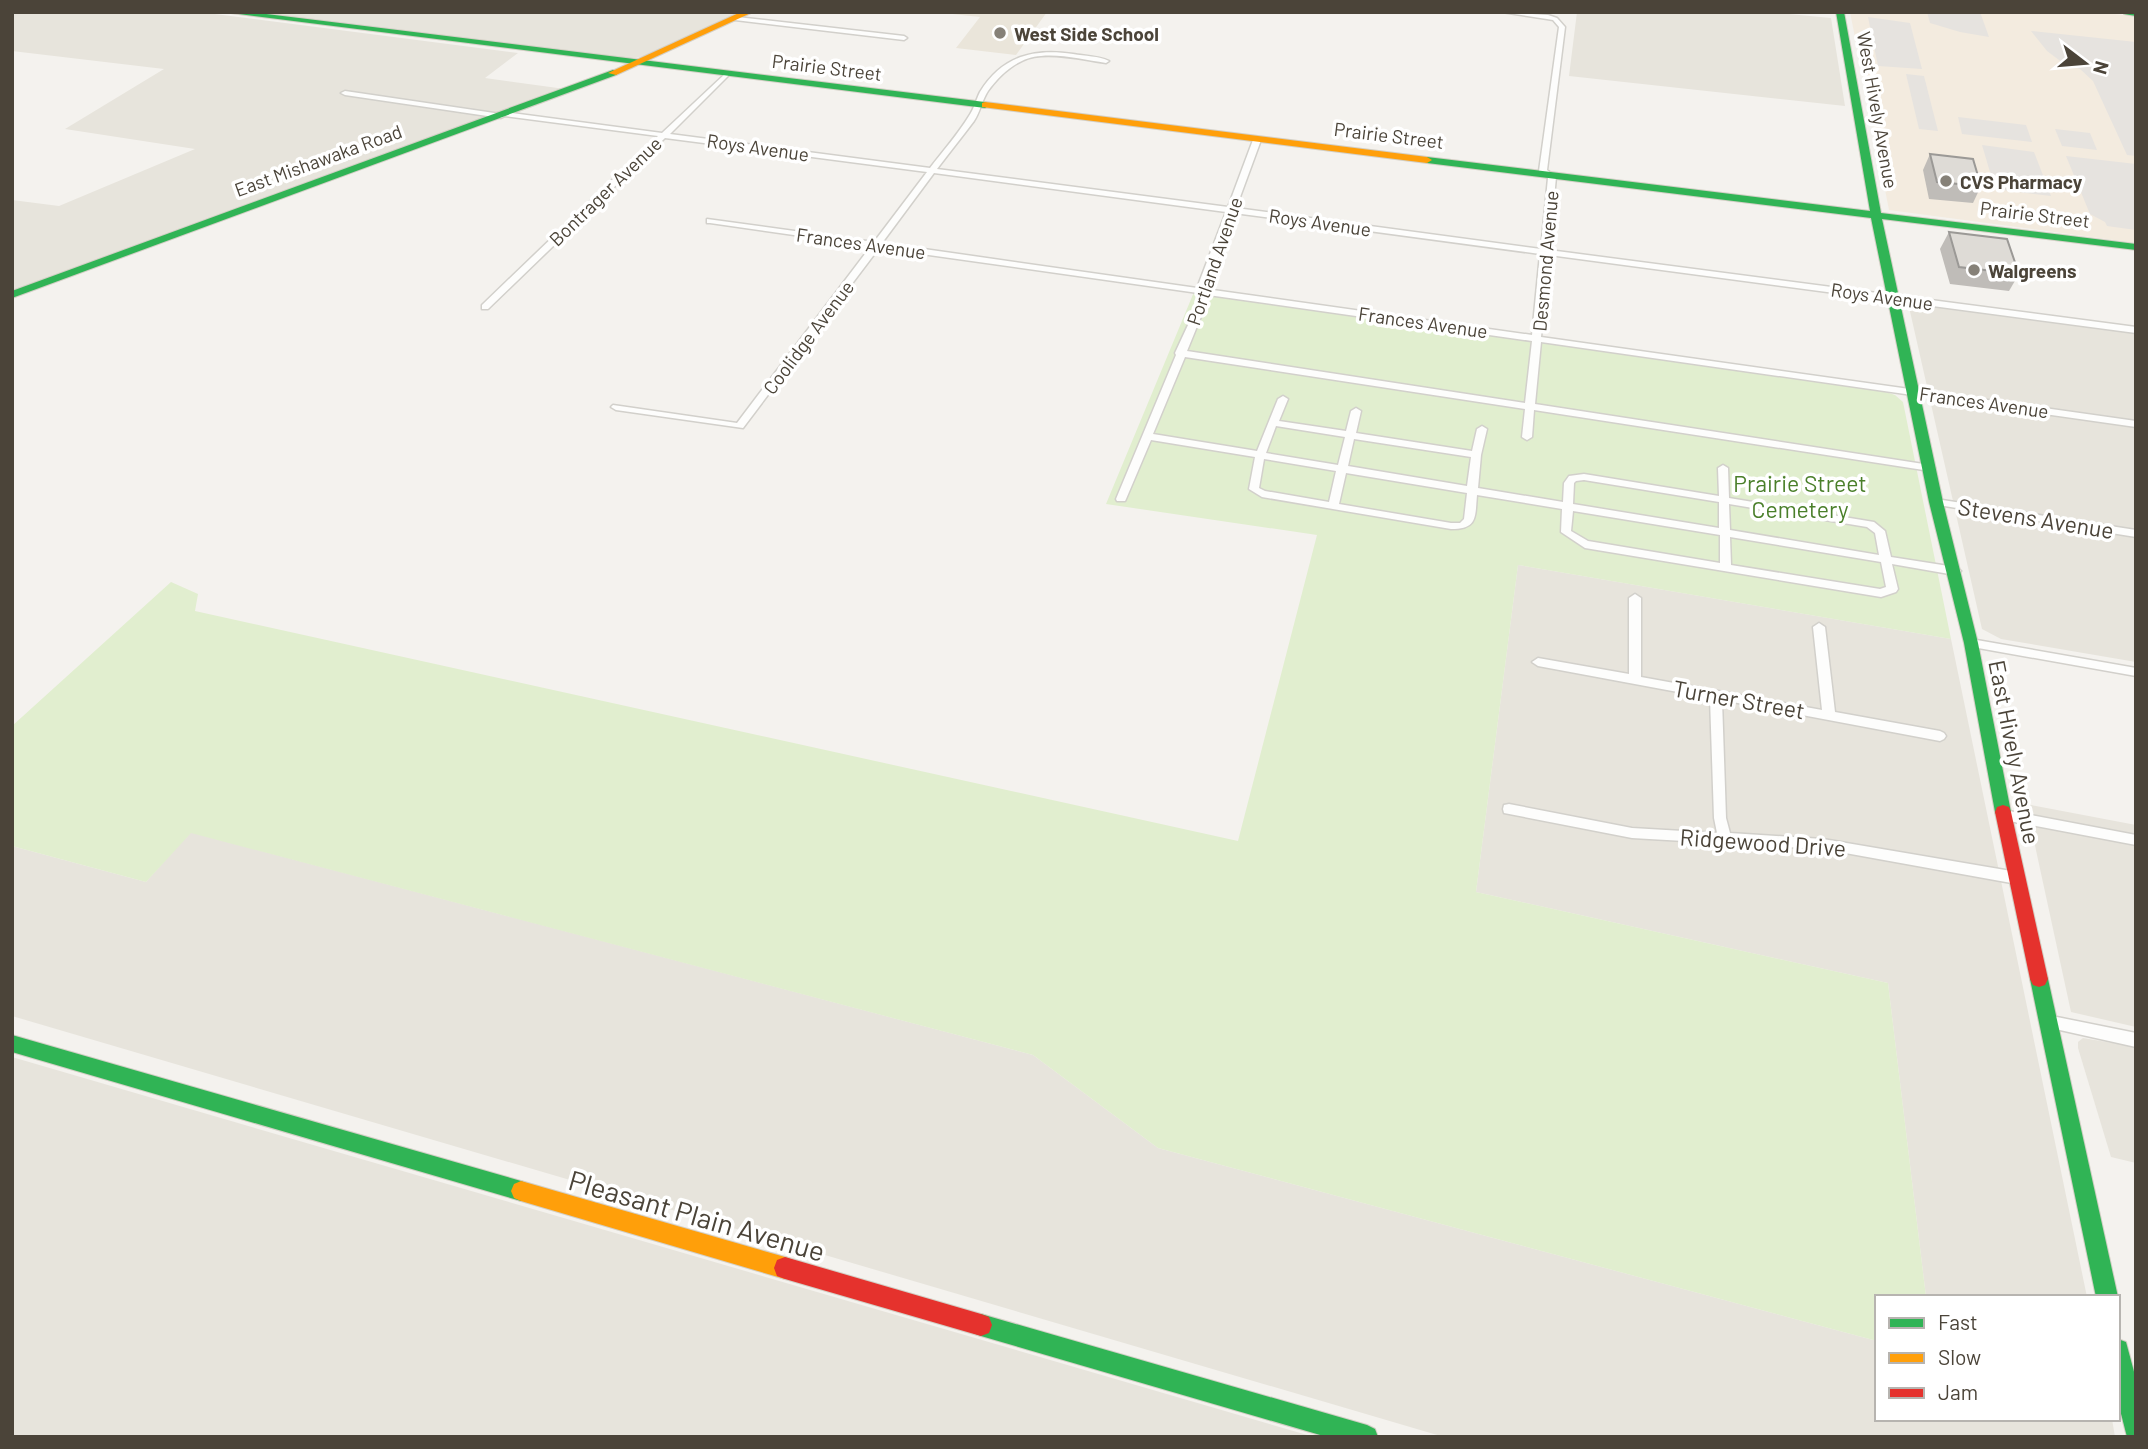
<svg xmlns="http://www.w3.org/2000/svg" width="2148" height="1449" font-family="Barlow,sans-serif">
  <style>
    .residential { fill: #e7e4dc }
    .commercial { fill: #f3ebdf }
    .education { fill: #eae5da }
    .green { fill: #e1eecf }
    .parking { fill: #e6e3df }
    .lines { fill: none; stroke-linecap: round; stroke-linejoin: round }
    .street-casing { stroke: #d2d0cb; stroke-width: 3 }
    .fast-casing { stroke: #d3cfc5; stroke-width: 2 }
    .slow-casing { stroke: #d3cfc5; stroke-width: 2 }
    .jam-casing { stroke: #d3cfc5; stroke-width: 2 }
    .street { fill: #fdfdfc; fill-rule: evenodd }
    .fast { fill: #30b455; fill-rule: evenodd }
    .slow { fill: #ff9f0a; fill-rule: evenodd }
    .jam { fill: #e5322d; fill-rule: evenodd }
    .wall { fill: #bfbcb8 }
    .building { fill: #dedbd6; stroke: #9b9996; stroke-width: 2 }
    .poi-dot { fill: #868178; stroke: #fff; stroke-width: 2.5 }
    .labels { text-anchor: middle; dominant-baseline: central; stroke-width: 7; stroke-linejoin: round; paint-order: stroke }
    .far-poi-label { font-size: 19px; font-weight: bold; fill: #4b4439; stroke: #fff; text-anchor: start }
    .far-street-label { font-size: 19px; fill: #4b4439; stroke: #fff }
    .park-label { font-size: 23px; fill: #4a7f2a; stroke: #fff }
    .street-label { font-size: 23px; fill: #4b4439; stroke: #fff }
    .near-street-label { font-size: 28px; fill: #4b4439; stroke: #fff }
  </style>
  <rect width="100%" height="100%" fill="#f4f2ee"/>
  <!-- residential -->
  <g class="residential">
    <polygon points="12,12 199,12 518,53 485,78 565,89 12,292 12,200 59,206 195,149 65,129 164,69 12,51"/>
    <polygon points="249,12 742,12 644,56 632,59"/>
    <polygon points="1577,12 1768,12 1831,18 1845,106 1569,76"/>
    <polygon points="1913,304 2136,333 2136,662 2001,639 1982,629 1909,307"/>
    <polygon points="1518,565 1951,639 2087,1297 1926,1297 1888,983 1476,892"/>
    <polygon points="2026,804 2136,825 2136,1027 2071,1012"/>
    <polygon points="190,832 1033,1055 1158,1148 1877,1341 1877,1419 2112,1419 2115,1437 1444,1437 12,1016 12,846 146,882"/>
    <polygon points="2083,1038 2136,1047 2136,1163 2111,1157 2078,1048 2078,1042"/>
    <polygon points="12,1057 1314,1437 12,1437"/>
  </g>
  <!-- commercial -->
  <polygon class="commercial" points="1850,12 2093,12 2136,16 2136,243 1889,210"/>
  <!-- education -->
  <polygon class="education" points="934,12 1047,12 1016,55 956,48 980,17"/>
  <!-- green -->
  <polygon class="green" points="1194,292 1883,391 1895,395 1903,402 1951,639 1518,565 1476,892 1888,983 1926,1297 1877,1297 1877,1341 1158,1148 1033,1055 191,833 146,882 12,846 12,726 171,582 198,594 195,611 1238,841 1317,535 1106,504"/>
  <!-- parking -->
  <g class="parking">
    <polygon points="1927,12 1980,12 1989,37 1960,32 1930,23"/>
    <polygon points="1868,17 1910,23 1922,69 1878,66"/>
    <polygon points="2031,31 2136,42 2136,156 2127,155 2093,81 2080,69 2063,63 2047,51"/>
    <polygon points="1906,74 1924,76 1938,131 1919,129"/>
    <polygon points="1958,117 2026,125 2032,142 1962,134"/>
    <polygon points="2055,129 2090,133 2097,150 2062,146"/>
    <polygon points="1982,145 2034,152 2051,196 1995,189"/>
    <polygon points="2066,156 2136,164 2136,230 2107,226 2105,222 2090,214"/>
  </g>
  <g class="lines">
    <defs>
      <g id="street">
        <path d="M1502 12 1548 15 1557 18 1565 27 1547 170 1556 177 1549 250 2136 327V333L1549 255 1541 337 2136 421V427L1541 342 1535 404 1930 465 1935 468 1930 471 1534 410 1532 437 1527 440 1522 437 1525 409 1185 357 1153 434 1257 451 1278 399 1283 396 1288 399 1279 421 1346 431 1351 411 1356 408 1361 411 1356 433 1472 451 1477 429 1482 426 1487 429 1481 455 1478 488 1563 502 1564 483 1569 476 1584 474 1719 496 1718 468 1723 465 1728 468 1729 498 1874 522 1885 531 1891 557 1955 567 1961 571 1955 575 1892 564 1898 589 1896 592 1881 597 1585 548 1561 532 1562 509 1477 495C1475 517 1478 529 1451 529L1262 497 1249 489 1255 457 1151 440 1126 499 1125 501H1117L1116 499 1176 355 1175 353 1201 297 1198 293 879 248 743 428 616 410 611 407 613 405 737 423 871 246 710 223H707V219L874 242 927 172 665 138 488 309H482V305L658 136 505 116 501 118 345 95 341 93 345 91 501 114 505 112 662 133 726 73 728 74V76L670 134 930 168C943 151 958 134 969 116 974 109 976 100 980 92 1002 56 1034 48 1073 54 1085 56 1099 56 1109 61L1106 63C1085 60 1062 54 1041 56 1019 57 1000 74 988 91 982 100 980 112 974 121 962 137 949 153 937 169L1228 207 1253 140 1257 138 1261 140 1236 208 1541 249 1548 178 1539 171 1559 27 1553 20 1547 19ZM934 173 1226 212 1197 288 882 243ZM1234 213 1540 254 1532 335 1206 289ZM1208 295 1532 341 1525 403 1187 351 1209 297ZM1276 426 1345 437 1338 465 1266 453ZM1354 439 1471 457 1467 486 1348 466ZM1264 459 1336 471 1329 502 1265 491 1259 488ZM1346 473 1467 493 1464 519 1460 523H1451L1339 504ZM1584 480 1719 502V528L1573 504 1574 483 1576 481ZM1729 504 1867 527 1875 533 1879 555 1730 530ZM1573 511 1720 535V563L1588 541 1571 531ZM1730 537 1881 562 1886 587 1880 589 1731 565Z"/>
        <polygon points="737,17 904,36 907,38 904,40 735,20 734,19"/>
        <polygon points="1936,499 2136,530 2136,537 1932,504 1931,502 1932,500"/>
        <polygon points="1635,594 1641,598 1641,677 1822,710 1813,627 1819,623 1825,627 1835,712 1940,731 1944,733 1946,736 1944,739 1940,741 1722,700 1726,818 1730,833 1823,839 2017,872 2022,874 2024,878 2022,882 2017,884 1823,849 1632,838 1504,813 1503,809 1504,805 1509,804 1632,828 1717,833 1714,818 1710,698 1538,666 1532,662 1538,658 1629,674 1629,598"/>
        <polygon points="1971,639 2136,668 2136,676 1967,646 1965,643 1967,640"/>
        <polygon points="2004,810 2136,835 2136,845 2004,820 1999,819 1998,815 1999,811"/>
        <polygon points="2047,1015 2136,1033 2136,1047 2042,1026 2040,1021 2042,1016"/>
      </g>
      <g id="fast">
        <polygon points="223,12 250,12 985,102 990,105 985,108"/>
        <polygon points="1836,12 1844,12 1881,213 2136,244 2136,250 1882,219 1943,502 1978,643 2011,812 2009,817 1997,817 1995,812 1964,643 1929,502 1871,218 1427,163 1422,160 1427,157 1870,211"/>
        <polygon points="2123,12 2136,12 2136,16 2124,14"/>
        <polygon points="613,70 618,73 616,75 12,298 12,291"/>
        <polygon points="2039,971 2045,973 2048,979 2118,1297 2096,1297 2030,979 2033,973"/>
        <polygon points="12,1035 521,1181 528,1184 531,1191 528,1198 521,1201 12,1052"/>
        <polygon points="981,1314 1367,1425 1375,1429 1378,1437 1327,1437 981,1336 973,1333 970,1325 973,1317"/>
        <polygon points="2118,1339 2126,1342 2136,1379 2136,1437 2127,1437 2118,1402"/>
      </g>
      <g id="slow">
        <polygon points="741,12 753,12 616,75 608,73"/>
        <polygon points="985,102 1427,157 1432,160 1427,163 982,107 982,103"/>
        <polygon points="521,1181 785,1257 793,1260 796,1268 793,1276 785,1279 521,1201 514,1198 511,1191 514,1184"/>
      </g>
      <g id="jam">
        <polygon points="2003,805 2009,807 2011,812 2048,979 2045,985 2039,987 2033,985 2030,979 1995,812 1997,807"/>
        <polygon points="785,1257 981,1314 989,1317 992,1325 989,1333 981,1336 785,1279 777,1276 774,1268 777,1260"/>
      </g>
    </defs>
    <!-- street casing -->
    <use href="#street" class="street-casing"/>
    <!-- fast casing -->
    <use href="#fast" class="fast-casing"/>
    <!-- slow casing -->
    <use href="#slow" class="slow-casing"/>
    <!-- jam casing -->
    <use href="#jam" class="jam-casing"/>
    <!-- street -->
    <use href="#street" class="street"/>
    <!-- fast -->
    <use href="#fast" class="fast"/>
    <!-- slow -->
    <use href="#slow" class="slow"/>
    <!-- jam -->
    <use href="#jam" class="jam"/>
  </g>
  <!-- wall -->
  <g class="wall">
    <polygon points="1930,154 1981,186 1973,203 1929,199 1923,170"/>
    <polygon points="1949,232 2019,274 2009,291 1950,284 1940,249"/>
  </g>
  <!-- building -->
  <g class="building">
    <polygon points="1930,154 1973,159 1981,186 1937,182"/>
    <polygon points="1949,232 2007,239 2019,274 1959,267"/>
  </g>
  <!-- markers -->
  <g class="poi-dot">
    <circle cx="1000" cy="33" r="7"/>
    <circle cx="1946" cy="181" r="7"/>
    <circle cx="1974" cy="270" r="7"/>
  </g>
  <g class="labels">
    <!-- far-poi labels -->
    <g class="far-poi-label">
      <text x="1014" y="33">West Side School</text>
      <text x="1960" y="181">CVS Pharmacy</text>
      <text x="1988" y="270">Walgreens</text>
    </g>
    <!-- far-street labels -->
    <g class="far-street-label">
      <text transform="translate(827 67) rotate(7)">Prairie Street</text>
      <text transform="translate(1878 110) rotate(80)">West Hively Avenue</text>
      <text transform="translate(1389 135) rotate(7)">Prairie Street</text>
      <text transform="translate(758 147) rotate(8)">Roys Avenue</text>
      <text transform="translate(318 160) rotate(-20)">East Mishawaka Road</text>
      <text transform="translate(605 191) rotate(-44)">Bontrager Avenue</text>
      <text transform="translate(2035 214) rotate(7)">Prairie Street</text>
      <text transform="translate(1320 222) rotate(8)">Roys Avenue</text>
      <text transform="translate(861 243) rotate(8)">Frances Avenue</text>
      <text transform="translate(1214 261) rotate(-71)">Portland Avenue</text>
      <text transform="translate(1545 261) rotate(-85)">Desmond Avenue</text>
      <text transform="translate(1882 296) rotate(8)">Roys Avenue</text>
      <text transform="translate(1423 322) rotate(8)">Frances Avenue</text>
      <text transform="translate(808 337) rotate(-53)">Coolidge Avenue</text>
      <text transform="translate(1984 402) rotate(8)">Frances Avenue</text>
    </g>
    <!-- park labels -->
    <g class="park-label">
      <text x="1800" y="483">Prairie Street<tspan x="1800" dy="26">Cemetery</tspan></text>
    </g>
    <!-- street labels -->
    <g class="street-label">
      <text transform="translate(2036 518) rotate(9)">Stevens Avenue</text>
      <text transform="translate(1739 699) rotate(10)">Turner Street</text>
      <text transform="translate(2015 752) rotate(79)">East Hively Avenue</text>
      <text transform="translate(1763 842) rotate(4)">Ridgewood Drive</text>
    </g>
    <!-- near-street labels -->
    <g class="near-street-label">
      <text transform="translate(697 1215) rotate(16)">Pleasant Plain Avenue</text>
    </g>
  </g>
  <!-- border -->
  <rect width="2148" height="1449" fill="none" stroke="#4b4439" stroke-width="28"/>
  <!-- legend -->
  <rect x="1875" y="1295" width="245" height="126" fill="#ffffff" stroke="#b7b4b0" stroke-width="2"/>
  <rect x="1889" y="1318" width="35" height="10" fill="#30b455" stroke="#b7b4b0" stroke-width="2"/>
  <text x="1938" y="1330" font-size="21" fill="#4b4439">Fast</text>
  <rect x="1889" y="1353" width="35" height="10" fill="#ff9f0a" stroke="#b7b4b0" stroke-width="2"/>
  <text x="1938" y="1365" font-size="21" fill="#4b4439">Slow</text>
  <rect x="1889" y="1388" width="35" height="10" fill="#e5322d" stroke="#b7b4b0" stroke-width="2"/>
  <text x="1938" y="1400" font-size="21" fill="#4b4439">Jam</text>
  <!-- north arrow -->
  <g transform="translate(2085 63) rotate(106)" stroke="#ffffff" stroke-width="5" paint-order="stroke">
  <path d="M0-5L12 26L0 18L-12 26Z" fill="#4b4439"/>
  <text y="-10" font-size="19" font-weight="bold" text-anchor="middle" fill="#4b4439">N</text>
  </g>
</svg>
